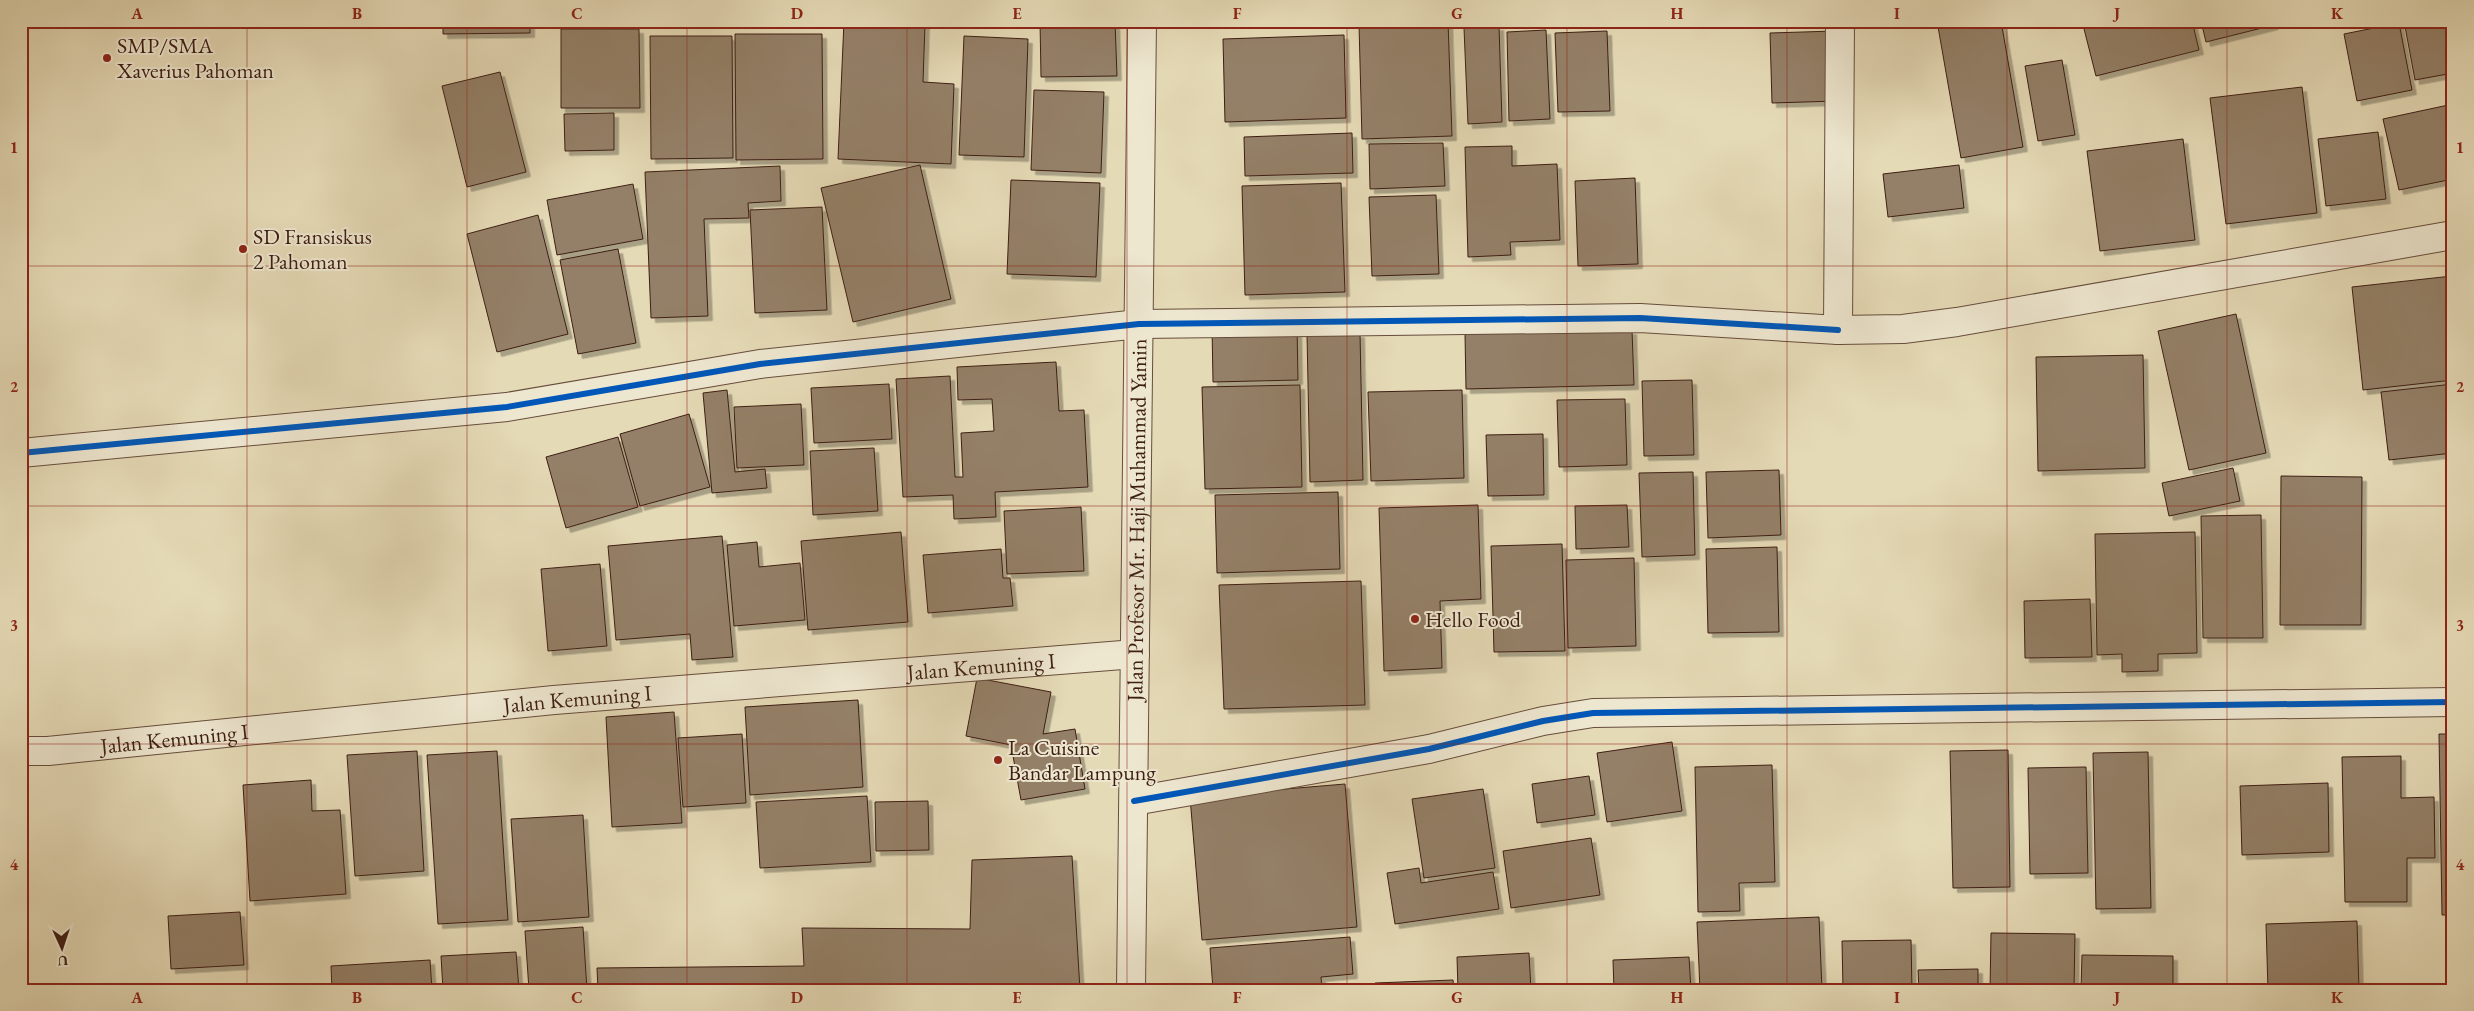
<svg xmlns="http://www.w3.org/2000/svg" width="2474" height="1011" font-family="'EB Garamond',serif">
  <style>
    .building { fill: #948068; stroke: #3d1e13; filter: url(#shadow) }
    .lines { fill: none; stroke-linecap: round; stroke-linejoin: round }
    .street-casing { stroke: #674d3c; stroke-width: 30 }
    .street { stroke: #eee7d0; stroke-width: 28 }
    .cycleway-casing { stroke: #eee7d0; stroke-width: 9 }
    .cycleway { stroke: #0057b8; stroke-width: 6 }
    .grid { fill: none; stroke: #8f2418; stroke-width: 1; stroke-opacity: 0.55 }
    .poi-dot { fill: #8f2418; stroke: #eee7d0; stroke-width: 2 }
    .labels { text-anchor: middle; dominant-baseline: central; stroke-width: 4; stroke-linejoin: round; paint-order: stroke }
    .poi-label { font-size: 22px; fill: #3d1e13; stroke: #eee7d0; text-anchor: start }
    .street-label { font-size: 22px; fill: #3d1e13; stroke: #eee7d0 }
    .neatline { fill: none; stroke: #8f2418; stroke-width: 2 }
    .grid-label { font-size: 16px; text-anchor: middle; font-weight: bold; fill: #8f2418 }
  </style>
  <defs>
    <filter id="shadow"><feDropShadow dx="4.5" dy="4.5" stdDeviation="0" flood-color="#0004"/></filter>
  </defs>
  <rect width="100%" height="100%" fill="#e5dab6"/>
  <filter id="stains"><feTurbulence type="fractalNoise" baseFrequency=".004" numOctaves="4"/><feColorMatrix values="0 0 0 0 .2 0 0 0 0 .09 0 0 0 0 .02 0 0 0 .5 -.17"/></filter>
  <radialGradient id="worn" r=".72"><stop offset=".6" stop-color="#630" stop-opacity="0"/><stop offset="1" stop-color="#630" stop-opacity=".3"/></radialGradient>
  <!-- building -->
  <g class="building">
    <polygon points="443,21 530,21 530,33 443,34"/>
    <polygon points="844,21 925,24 923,82 954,84 951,164 838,159"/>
    <polygon points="1040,21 1115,21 1117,76 1041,77"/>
    <polygon points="1448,21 1452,136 1362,139 1359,24"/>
    <polygon points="1937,21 2001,21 2023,147 1961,158"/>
    <polygon points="2082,21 2192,21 2199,50 2096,76"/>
    <polygon points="2201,21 2273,21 2274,25 2206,42"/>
    <polygon points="2404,21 2453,21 2453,73 2415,80"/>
    <polygon points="2399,23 2412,90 2357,101 2344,34"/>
    <polygon points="1499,26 1502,122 1468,124 1464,28"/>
    <polygon points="561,29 639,29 640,108 561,108"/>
    <polygon points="1546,30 1550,119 1509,121 1507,32"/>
    <polygon points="1607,31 1610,111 1558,112 1555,33"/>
    <polygon points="1835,31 1837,101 1772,103 1770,33"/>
    <polygon points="735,34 822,34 823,159 736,160"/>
    <polygon points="1344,35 1346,118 1225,122 1223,39"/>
    <polygon points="650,36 732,36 733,158 651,159"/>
    <polygon points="964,36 1028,39 1024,157 959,155"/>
    <polygon points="2062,60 2075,135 2038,141 2025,66"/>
    <polygon points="500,72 526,172 467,187 442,86"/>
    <polygon points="2302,87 2317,213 2226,224 2210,98"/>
    <polygon points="1034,90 1104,92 1101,173 1031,170"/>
    <polygon points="2453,104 2453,179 2399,190 2383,119"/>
    <polygon points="614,113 614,150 565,151 564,114"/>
    <polygon points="2378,132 2386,199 2326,206 2318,139"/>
    <polygon points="1352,133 1353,173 1245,176 1244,137"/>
    <polygon points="2183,139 2195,240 2100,251 2087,151"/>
    <polygon points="1443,143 1445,186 1370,189 1369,144"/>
    <polygon points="1512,146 1512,166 1557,164 1560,240 1510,242 1511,255 1468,257 1465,147"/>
    <polygon points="920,165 951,299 853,322 821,188"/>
    <polygon points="1959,165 1964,208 1888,217 1883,174"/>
    <polygon points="780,166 781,201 748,203 749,218 704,219 708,316 651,318 645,172"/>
    <polygon points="1635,178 1638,264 1578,266 1575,181"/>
    <polygon points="1011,180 1100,183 1096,277 1007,274"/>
    <polygon points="1341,183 1345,292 1245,295 1242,186"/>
    <polygon points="633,184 643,239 557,255 547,200"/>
    <polygon points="1436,195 1439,274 1372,276 1369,197"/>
    <polygon points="822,207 827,310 755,313 750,210"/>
    <polygon points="538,215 568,334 497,352 467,234"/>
    <polygon points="618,249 636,343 578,354 560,260"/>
    <polygon points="2452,276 2453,380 2363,390 2352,287"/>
    <polygon points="2236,314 2266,453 2189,470 2158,331"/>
    <polygon points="1297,326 1298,380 1213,382 1212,327"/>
    <polygon points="1632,330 1634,385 1466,389 1465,334"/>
    <polygon points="1360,333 1363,480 1310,482 1307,334"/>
    <polygon points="2143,355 2145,468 2038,471 2036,357"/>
    <polygon points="1056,362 1059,411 1084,410 1088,487 995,492 996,517 954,519 953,495 903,497 896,379 950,376 955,477 963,477 961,433 994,431 992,399 958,400 957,367"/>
    <polygon points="1692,380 1694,455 1644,456 1642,381"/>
    <polygon points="889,384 892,439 814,443 811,388"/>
    <polygon points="2453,384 2453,453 2389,460 2381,392"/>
    <polygon points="1300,385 1302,487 1205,489 1202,387"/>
    <polygon points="727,390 735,472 765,469 767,488 712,493 703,393"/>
    <polygon points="1462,390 1464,478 1371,481 1368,392"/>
    <polygon points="1625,399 1627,465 1559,467 1557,400"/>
    <polygon points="801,404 804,465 737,468 734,407"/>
    <polygon points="689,414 710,487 640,506 620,434"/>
    <polygon points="1543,434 1544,495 1488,496 1486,435"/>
    <polygon points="618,437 638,507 566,528 546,457"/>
    <polygon points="874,448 878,511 813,515 810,451"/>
    <polygon points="2233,468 2240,501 2169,516 2162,483"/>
    <polygon points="1779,470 1781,535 1708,538 1706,472"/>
    <polygon points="1693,472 1695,555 1642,557 1639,473"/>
    <polygon points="2281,476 2362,477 2361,625 2280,625"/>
    <polygon points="1338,492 1340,569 1217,573 1215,495"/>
    <polygon points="1478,505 1481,599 1440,601 1442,668 1384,671 1379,508"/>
    <polygon points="1627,505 1629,547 1576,549 1575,506"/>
    <polygon points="1081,507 1084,571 1007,574 1004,511"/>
    <polygon points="2261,515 2263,638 2203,638 2201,516"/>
    <polygon points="901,532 908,622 808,630 801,541"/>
    <polygon points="2195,532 2197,653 2158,654 2158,671 2122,672 2122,654 2097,655 2095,534"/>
    <polygon points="722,536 733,657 692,660 690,634 616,640 608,546"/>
    <polygon points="757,542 759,567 800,563 805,620 734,626 727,545"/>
    <polygon points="1562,544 1565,651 1494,652 1491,546"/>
    <polygon points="1777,547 1779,632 1708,633 1706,549"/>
    <polygon points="1001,549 1003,578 1010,578 1013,606 928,613 923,555"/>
    <polygon points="1634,558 1636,646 1568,648 1566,560"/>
    <polygon points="600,564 607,646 548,651 541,569"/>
    <polygon points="1361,581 1365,705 1224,709 1219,585"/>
    <polygon points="2090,599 2092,657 2025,658 2024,601"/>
    <polygon points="977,678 1051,692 1043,734 1075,729 1085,789 1021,800 1011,745 966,736"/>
    <polygon points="858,700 863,787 750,795 745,707"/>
    <polygon points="674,712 682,823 612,827 606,717"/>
    <polygon points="742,734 746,803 683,807 678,738"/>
    <polygon points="2439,734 2453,734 2453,915 2442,915"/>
    <polygon points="1672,742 1682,811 1607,822 1597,753"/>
    <polygon points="2008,750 2010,887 1953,888 1950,751"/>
    <polygon points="417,751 424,871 355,876 347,755"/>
    <polygon points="497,751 508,920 438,924 427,755"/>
    <polygon points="2148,752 2151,908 2096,909 2093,753"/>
    <polygon points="2401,756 2401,798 2434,797 2435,858 2407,858 2407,902 2345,902 2342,757"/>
    <polygon points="1772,765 1775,882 1739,883 1740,911 1698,912 1695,767"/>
    <polygon points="2086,767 2088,873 2030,874 2028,768"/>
    <polygon points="1589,776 1595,815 1537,823 1532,784"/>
    <polygon points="311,780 312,811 340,810 346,894 250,901 243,785"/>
    <polygon points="2328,783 2329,852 2242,855 2240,786"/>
    <polygon points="1345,784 1357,927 1202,940 1190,797"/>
    <polygon points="1483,789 1495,868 1424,878 1412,799"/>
    <polygon points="867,796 871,862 760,868 756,802"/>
    <polygon points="928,801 929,850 876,851 875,802"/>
    <polygon points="583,815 589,917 518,922 511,819"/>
    <polygon points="1591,838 1600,895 1511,908 1503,851"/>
    <polygon points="1072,856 1080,990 598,990 597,968 804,966 802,928 970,929 972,860"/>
    <polygon points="1419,868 1421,883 1493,872 1499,909 1395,924 1387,873"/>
    <polygon points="240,912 244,965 171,969 168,916"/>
    <polygon points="1819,917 1822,990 1700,990 1697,922"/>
    <polygon points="2357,921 2359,990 2268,990 2266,924"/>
    <polygon points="583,927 587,990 529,990 525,931"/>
    <polygon points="1991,933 2075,934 2074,990 1990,990"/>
    <polygon points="1350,937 1353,974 1321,977 1322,990 1213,990 1210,948"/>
    <polygon points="1911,940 1912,990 1843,990 1842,941"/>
    <polygon points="516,952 519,990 443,990 441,956"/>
    <polygon points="1529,953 1531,990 1458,990 1457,957"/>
    <polygon points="2082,955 2173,956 2173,990 2081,990"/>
    <rect x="2450" y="956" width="3" height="34"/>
    <polygon points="1689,957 1691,990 1614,990 1613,960"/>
    <polygon points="430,960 432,990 332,990 331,966"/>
    <polygon points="1978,969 1978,990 1919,990 1918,970"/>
    <polygon points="1453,980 1454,990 1375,990 1375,983"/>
    <polygon points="235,985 235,990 162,990"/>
  </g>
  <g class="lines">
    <defs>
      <g id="street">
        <polyline points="1840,21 1838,330 1903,329 1957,322 2453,235"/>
        <polyline points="21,453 507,407 760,364 1139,324 1640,318 1838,330"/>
        <path id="s1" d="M21 751H48L554 700 1135 654"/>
        <polyline points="1134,801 1429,749 1543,721 1593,713 2453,702"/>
        <path id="s2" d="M1131 990 1142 21"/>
      </g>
    </defs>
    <!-- street casing -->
    <use href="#street" class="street-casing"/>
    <!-- street -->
    <use href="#street" class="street"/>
    <defs>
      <g id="cycleway">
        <polyline points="21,453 507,407 760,364 1139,324 1640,318 1838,330"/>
        <polyline points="1134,801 1429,749 1543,721 1593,713 2453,702"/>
      </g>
    </defs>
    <!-- cycleway casing -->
    <use href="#cycleway" class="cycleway-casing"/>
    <!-- cycleway -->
    <use href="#cycleway" class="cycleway"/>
  </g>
  <!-- grid -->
  <path class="grid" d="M247 21V990M467 21V990M687 21V990M907 21V990M1127 21V990M1347 21V990M1567 21V990M1787 21V990M2007 21V990M2227 21V990M21 266H2453M21 506H2453M21 744H2453"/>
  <!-- markers -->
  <g class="poi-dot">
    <circle cx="107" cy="58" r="5"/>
    <circle cx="243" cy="249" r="5"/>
    <circle cx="1415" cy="619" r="5"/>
    <circle cx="998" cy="760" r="5"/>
  </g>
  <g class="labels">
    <!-- poi labels -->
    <g class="poi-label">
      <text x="117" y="45">SMP/SMA<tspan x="117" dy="25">Xaverius Pahoman</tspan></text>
      <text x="253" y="236">SD Fransiskus<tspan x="253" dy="25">2 Pahoman</tspan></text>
      <text x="1425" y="619">Hello Food</text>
      <text x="1008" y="747">La Cuisine<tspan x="1008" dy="25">Bandar Lampung</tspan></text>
    </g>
    <!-- street labels -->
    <g class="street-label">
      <text stroke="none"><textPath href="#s2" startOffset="470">Jalan Profesor Mr. Haji Muhammad Yamin</textPath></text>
      <text stroke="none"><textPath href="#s1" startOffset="964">Jalan Kemuning I</textPath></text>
      <text stroke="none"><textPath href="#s1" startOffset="559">Jalan Kemuning I</textPath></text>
      <text stroke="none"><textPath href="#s1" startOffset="154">Jalan Kemuning I</textPath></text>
    </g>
  </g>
  <!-- margin -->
  <rect width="2474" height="1011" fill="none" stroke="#e5dab6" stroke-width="55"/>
  <!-- north arrow -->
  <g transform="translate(62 948) rotate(177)" stroke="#eee7d0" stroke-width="4" paint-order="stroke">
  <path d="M0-4L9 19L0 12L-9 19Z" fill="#3d1e13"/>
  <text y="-8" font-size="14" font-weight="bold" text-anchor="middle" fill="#3d1e13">U</text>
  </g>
  <rect x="28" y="28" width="2418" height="956" class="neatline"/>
  <g class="grid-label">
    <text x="137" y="19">A</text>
    <text x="357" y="19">B</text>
    <text x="577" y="19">C</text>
    <text x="797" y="19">D</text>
    <text x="1017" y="19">E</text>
    <text x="1237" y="19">F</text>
    <text x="1457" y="19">G</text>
    <text x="1677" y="19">H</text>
    <text x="1897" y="19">I</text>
    <text x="2117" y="19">J</text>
    <text x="2337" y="19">K</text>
    <text x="14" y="153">1</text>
    <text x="2460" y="153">1</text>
    <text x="14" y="392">2</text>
    <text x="2460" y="392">2</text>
    <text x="14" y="631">3</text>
    <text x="2460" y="631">3</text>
    <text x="14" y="870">4</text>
    <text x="2460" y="870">4</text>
    <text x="137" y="1003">A</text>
    <text x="357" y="1003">B</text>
    <text x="577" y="1003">C</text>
    <text x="797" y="1003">D</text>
    <text x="1017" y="1003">E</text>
    <text x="1237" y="1003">F</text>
    <text x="1457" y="1003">G</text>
    <text x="1677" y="1003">H</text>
    <text x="1897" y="1003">I</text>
    <text x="2117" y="1003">J</text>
    <text x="2337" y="1003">K</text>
  </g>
  <rect width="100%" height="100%" filter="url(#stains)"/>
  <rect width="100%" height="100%" fill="url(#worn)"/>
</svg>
